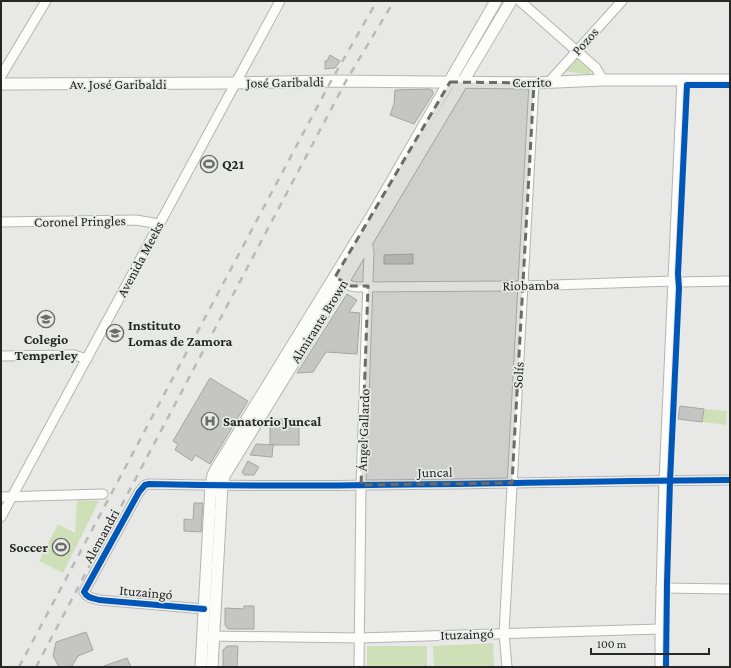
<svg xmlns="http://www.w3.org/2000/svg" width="731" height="668" font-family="'Crimson Pro',serif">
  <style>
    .green { fill: #cfdfb7 }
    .building { fill: #c5c6c4; stroke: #a5a6a4 }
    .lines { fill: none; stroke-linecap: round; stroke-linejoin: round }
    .minor-casing { stroke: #b4b5b3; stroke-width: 11 }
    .major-casing { stroke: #b4b5b3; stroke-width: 13 }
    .minor { stroke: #fcfcfb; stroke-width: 9 }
    .major { stroke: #fcfcfb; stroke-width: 11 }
    .rail { stroke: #b9b9b9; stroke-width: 2.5; stroke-dasharray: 7 7; stroke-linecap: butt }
    .cycleway-casing { stroke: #e8eae6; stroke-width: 8 }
    .cycleway { stroke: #0057b8; stroke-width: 6 }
    .marked { fill: #6a6b6a; fill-opacity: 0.2; stroke: #6a6b6a; stroke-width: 3; stroke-dasharray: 8 5; stroke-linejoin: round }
    .labels { text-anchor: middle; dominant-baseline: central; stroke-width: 3.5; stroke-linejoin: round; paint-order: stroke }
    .street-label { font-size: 14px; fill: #262726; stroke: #e8eae6 }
    .poi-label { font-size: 14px; font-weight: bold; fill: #262726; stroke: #e8eae6; text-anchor: start }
  </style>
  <rect width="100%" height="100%" fill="#e8e9e7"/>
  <!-- green -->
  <g class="green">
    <polygon points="576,58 591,71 590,75 566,71"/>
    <polygon points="704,409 727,411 726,425 702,422"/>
    <polygon points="77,500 99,501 63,573 39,561 58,524 75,533"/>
    <polygon points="493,643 494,667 434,667 433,646"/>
    <rect x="367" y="646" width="60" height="21"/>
  </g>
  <!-- building -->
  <g class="building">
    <polygon points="330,55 340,61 335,68 325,69 325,61 327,61"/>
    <polygon points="429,89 433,91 433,94 414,124 390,115 394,104 395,90"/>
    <polygon points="413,254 413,264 384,264 384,255"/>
    <polygon points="347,294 357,300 349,312 360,313 357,354 326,352 313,372 297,373"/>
    <polygon points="210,378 248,401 210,464 195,455 192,461 175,450 178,444 173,441"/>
    <polygon points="680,406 704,409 702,422 678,419"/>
    <rect x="270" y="419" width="29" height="26"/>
    <polygon points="256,444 273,445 272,457 250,455"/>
    <polygon points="248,461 259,467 254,475 244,475 242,472"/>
    <polygon points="194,503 203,503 201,532 184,531 184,519 193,520"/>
    <polygon points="244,606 254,606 254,629 228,629 225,625 225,608 244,609"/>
    <polygon points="86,632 93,650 78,656 72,666 59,667 53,656 56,642"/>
    <polygon points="227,646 238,646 237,667 223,667 223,650"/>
    <polygon points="127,658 131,667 104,667 104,666"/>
  </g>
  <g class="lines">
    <defs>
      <g id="minor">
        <polyline points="520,1 596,68 600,75 603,80"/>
        <polyline points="1,76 46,1"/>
        <polyline points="549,82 622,1"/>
        <polyline points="1,222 136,220 159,224"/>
        <polyline points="338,278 351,286 357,287 523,286 673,281 679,282 730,281"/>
        <polyline points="1,356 74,355 87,359"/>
        <polyline points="1,497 103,494"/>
        <polyline points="1,517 280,1"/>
        <polyline points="661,588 730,589"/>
        <path d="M204 609 99 600C93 598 87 598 84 592L139 492 145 485 149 484C343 489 536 481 730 480"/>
        <polyline points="208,636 359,638 660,629"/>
        <polyline points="359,667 361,485 369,252 367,241"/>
        <polyline points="507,667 504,633 534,83"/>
        <polyline points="660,667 660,629 664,481 682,80"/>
      </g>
      <g id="major">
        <polyline points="1,84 235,83 335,81 534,83 603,80 730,80"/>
        <polyline points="201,667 211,485 213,475 215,471 370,219 496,1"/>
        <polyline points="212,667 222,485 224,476 343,282 511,1"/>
      </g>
    </defs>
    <!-- minor casing -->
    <use href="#minor" class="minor-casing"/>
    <!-- major casing -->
    <use href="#major" class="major-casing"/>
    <!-- minor -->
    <use href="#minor" class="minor"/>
    <!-- major -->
    <use href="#major" class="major"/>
    <!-- rail -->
    <g class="rail">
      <polyline points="19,667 331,81 377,1"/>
      <polyline points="36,667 346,81 394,1"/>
    </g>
    <defs>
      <g id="cycleway">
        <path d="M204 609 99 600C93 598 87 598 84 592L139 492 145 485 149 484C343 489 536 481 730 480"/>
        <polyline points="666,667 667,584 670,481 679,288 678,274 687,85 730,85"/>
      </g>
    </defs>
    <!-- cycleway casing -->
    <use href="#cycleway" class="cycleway-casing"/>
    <!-- cycleway -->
    <use href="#cycleway" class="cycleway"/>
  </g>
  <!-- marked area -->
  <path class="marked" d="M450 82 534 83 512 483 361 485 368 286H351L335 277Z"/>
  <!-- icons -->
  <defs>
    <symbol id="stadium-ring" viewBox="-11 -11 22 22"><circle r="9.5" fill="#e8eae6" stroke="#6a6b6a" stroke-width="1.5"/><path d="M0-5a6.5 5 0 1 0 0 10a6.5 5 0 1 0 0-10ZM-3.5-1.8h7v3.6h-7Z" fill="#6a6b6a"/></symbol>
    <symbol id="school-ring" viewBox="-11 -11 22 22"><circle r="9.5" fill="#e8eae6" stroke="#6a6b6a" stroke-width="1.5"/><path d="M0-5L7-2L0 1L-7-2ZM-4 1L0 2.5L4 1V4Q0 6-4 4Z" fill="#6a6b6a"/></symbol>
    <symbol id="hospital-ring" viewBox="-11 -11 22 22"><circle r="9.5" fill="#e8eae6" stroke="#6a6b6a" stroke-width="1.5"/><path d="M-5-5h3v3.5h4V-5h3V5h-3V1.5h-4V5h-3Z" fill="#6a6b6a"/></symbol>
  </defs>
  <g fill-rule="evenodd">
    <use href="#stadium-ring" x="199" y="154" width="20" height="20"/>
    <use href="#school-ring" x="36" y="309" width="20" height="20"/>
    <use href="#school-ring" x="105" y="323" width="20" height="20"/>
    <use href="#hospital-ring" x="200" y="411" width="20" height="20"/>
    <use href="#stadium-ring" x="51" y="537" width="20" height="20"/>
  </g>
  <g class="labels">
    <!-- street labels -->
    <g class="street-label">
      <text transform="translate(585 41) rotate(-48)">Pozos</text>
      <text transform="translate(285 82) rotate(-1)">José Garibaldi</text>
      <text transform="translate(532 82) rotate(-1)">Cerrito</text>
      <text x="118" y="84">Av. José Garibaldi</text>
      <text transform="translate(80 221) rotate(-1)">Coronel Pringles</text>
      <text transform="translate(140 259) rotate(-62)">Avenida Meeks</text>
      <text transform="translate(531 285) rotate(-1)">Riobamba</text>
      <text transform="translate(319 321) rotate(-58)">Almirante Brown</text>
      <text transform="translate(518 375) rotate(-87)">Solís</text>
      <text transform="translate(363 430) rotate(-88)">Ángel Gallardo</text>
      <text transform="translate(435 472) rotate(-1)">Juncal</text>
      <text transform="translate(101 536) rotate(-61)">Alemandri</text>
      <text transform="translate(146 592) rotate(5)">Ituzaingó</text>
      <text transform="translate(467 634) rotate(-2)">Ituzaingó</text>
    </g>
    <!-- poi labels -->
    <g class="poi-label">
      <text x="222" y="164">Q21</text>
      <text x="128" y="325">Instituto<tspan x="128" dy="16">Lomas de Zamora</tspan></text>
      <text x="46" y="339" text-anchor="middle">Colegio<tspan x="46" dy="16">Temperley</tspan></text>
      <text x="223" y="421">Sanatorio Juncal</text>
      <text x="48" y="547" text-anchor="end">Soccer</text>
    </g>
  </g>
  <!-- border -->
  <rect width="731" height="668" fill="none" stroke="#262726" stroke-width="4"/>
  <!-- scale -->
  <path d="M591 648v6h118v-6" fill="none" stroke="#262726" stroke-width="2"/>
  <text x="597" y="648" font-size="12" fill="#262726" stroke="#e8eae6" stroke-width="3" paint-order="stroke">100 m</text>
</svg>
